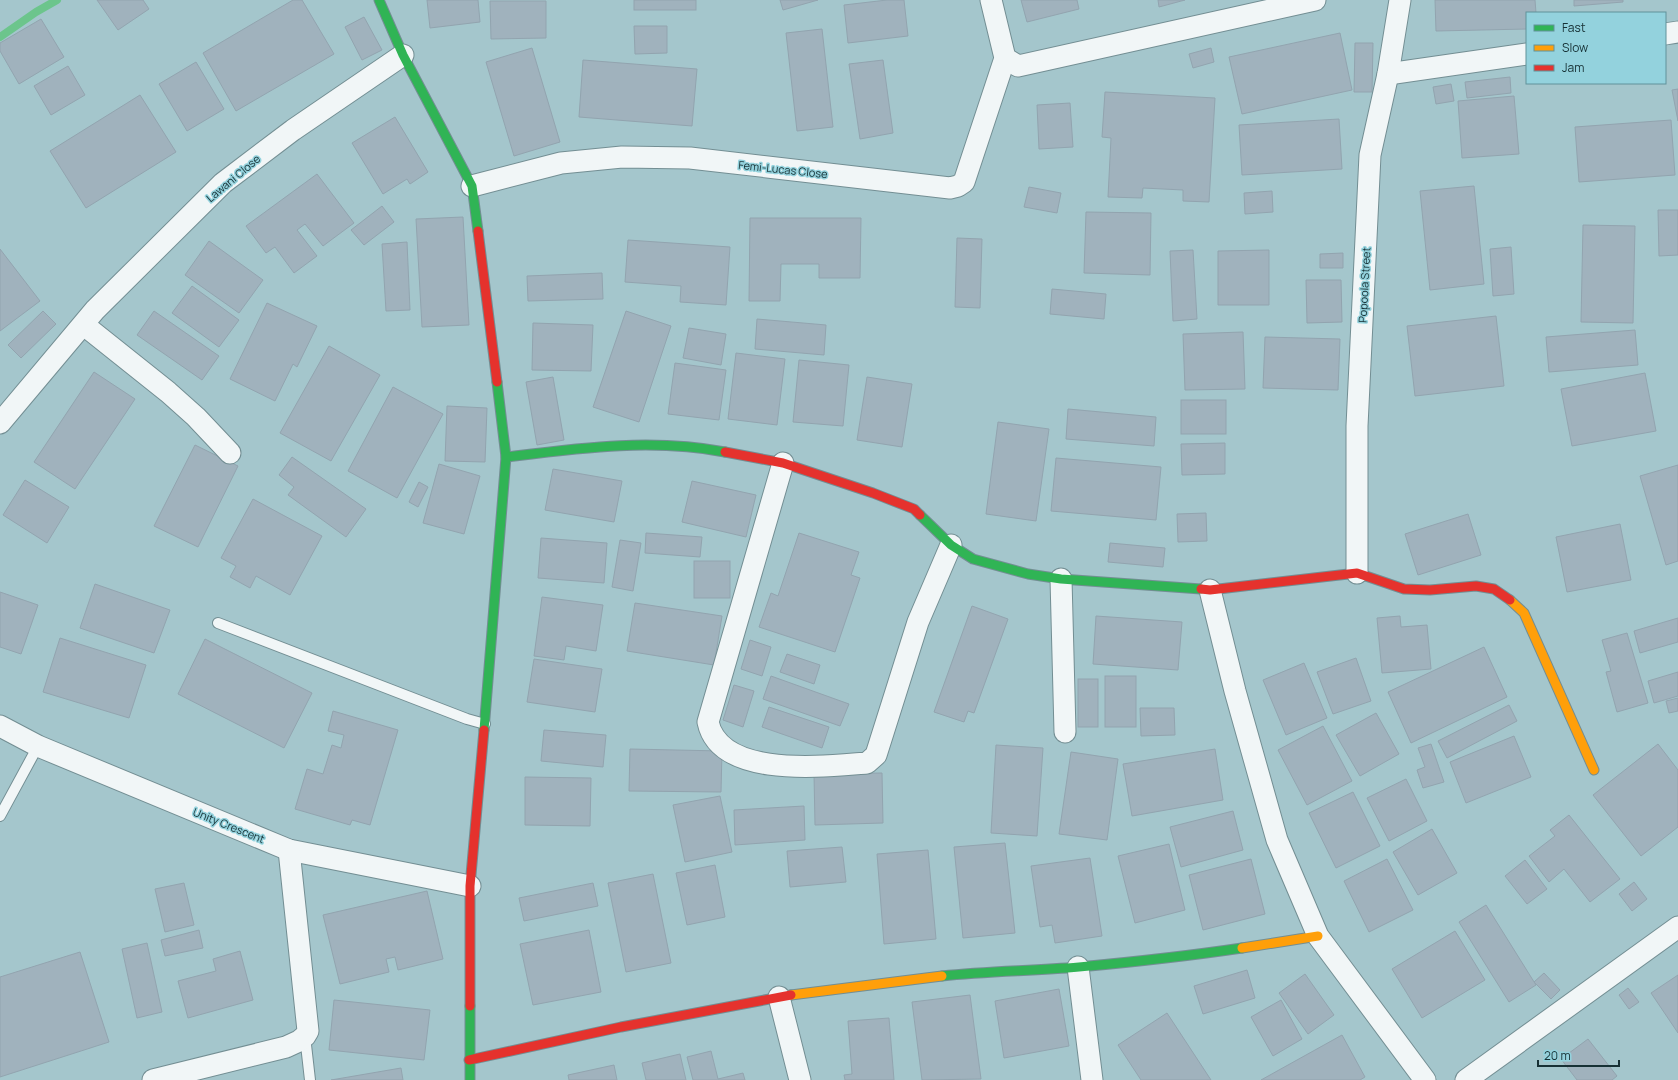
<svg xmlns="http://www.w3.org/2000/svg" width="1678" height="1080" font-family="Manrope,sans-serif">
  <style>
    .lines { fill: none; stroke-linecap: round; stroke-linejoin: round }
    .stream { stroke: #6cc58c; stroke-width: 8 }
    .building { fill: #a0b2bd; stroke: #92a4af }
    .lane-casing { stroke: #738e93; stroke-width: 12 }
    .street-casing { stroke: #738e93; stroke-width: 23 }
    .fast-casing { stroke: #738e93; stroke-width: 11 }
    .slow-casing { stroke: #738e93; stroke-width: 11 }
    .jam-casing { stroke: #738e93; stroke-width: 11 }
    .lane { stroke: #f1f6f7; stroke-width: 10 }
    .street { stroke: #f1f6f7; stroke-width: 21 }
    .fast { stroke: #30b455; stroke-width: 9 }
    .slow { stroke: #ff9f0a; stroke-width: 9 }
    .jam { stroke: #e5322d; stroke-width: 9 }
    .labels { text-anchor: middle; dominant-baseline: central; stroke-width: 3; stroke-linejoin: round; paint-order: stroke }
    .street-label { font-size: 11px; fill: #173135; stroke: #93d2dd }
  </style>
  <rect width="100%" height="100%" fill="#a4c6cc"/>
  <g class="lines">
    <!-- stream -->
    <polyline class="stream" points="0,37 36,12 57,0"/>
  </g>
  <!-- building -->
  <g class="building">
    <polygon points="97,0 143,0 149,9 118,30"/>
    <polygon points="293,0 302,0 334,54 236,111 203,53"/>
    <polygon points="427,0 478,0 480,22 430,28"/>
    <rect x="634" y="0" width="62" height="10"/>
    <polygon points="780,0 818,0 783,10"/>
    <polygon points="887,0 904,0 908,36 848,43 844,5"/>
    <polygon points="1021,0 1077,0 1079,9 1027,22"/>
    <polygon points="1158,0 1185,0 1159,7"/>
    <polygon points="1435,0 1535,0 1536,13 1527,13 1527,29 1436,31"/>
    <polygon points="1574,0 1623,0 1623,2 1574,6"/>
    <polygon points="490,1 546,1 546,38 491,39"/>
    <polygon points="364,17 382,50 362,60 345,27"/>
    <polygon points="41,19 64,57 19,84 0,51 0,43"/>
    <polygon points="634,26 667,26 667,53 635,54"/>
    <polygon points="822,29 833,127 797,131 786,33"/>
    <polygon points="1340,33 1352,90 1242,114 1229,57"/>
    <polygon points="1355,43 1373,43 1372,92 1354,92"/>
    <polygon points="532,48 560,142 514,156 486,62"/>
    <polygon points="1211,48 1214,62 1193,68 1189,54"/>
    <polygon points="583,60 697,69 692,126 579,117"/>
    <polygon points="883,60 893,133 860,139 849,64"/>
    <polygon points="196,62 224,109 187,131 159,84"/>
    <polygon points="68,66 85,95 51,115 34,86"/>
    <polygon points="1510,77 1511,93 1467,98 1465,82"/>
    <polygon points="1451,84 1454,101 1436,104 1433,87"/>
    <polygon points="1678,89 1678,121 1672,90"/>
    <polygon points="1105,92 1215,98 1209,202 1183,201 1183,190 1143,188 1142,198 1108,197 1111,138 1102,137"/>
    <polygon points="140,95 176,152 86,208 50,151"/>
    <polygon points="1514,96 1519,154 1462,158 1458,101"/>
    <polygon points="1070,103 1073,147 1039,149 1037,105"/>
    <polygon points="395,117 428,172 410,184 407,179 383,194 352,143"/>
    <polygon points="1339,119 1342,169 1242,175 1239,125"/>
    <polygon points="1671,120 1675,175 1579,182 1575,127"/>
    <polygon points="317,174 354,223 323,246 305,224 297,230 317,256 294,273 275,247 266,253 246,226"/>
    <polygon points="1474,186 1484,284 1430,290 1420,191"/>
    <polygon points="1029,187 1061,193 1057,213 1024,207"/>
    <polygon points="1272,191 1273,212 1245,214 1244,193"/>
    <polygon points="382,206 394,222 364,245 351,230"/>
    <polygon points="1658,210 1678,210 1678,255 1659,256"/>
    <polygon points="1086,212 1151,213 1150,275 1084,273"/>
    <polygon points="463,217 469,325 422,327 416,219"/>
    <polygon points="750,218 861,218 860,278 819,278 819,264 781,264 780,301 749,301"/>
    <polygon points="1583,225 1635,226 1633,323 1581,322"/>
    <polygon points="957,238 982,239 980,308 955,307"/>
    <polygon points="628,240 730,247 726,305 680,302 681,286 625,282"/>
    <polygon points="209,241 263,280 239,313 185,275"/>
    <polygon points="407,242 410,310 386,311 382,244"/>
    <polygon points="1511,247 1514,294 1493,296 1490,249"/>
    <polygon points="0,249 40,301 0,331"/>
    <polygon points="1193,250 1197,319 1173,321 1170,251"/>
    <polygon points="1269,250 1269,305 1218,305 1218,251"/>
    <polygon points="1343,253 1343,268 1320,268 1320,254"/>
    <polygon points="602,273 603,299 528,301 527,276"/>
    <polygon points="1306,280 1341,280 1342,322 1307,323"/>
    <polygon points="192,286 239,320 219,347 172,313"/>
    <polygon points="1052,289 1106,294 1104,319 1050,314"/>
    <polygon points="267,303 317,326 297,367 293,364 275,401 230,379"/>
    <polygon points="43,311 56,324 21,358 8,345"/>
    <polygon points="154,311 219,356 202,380 137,335"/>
    <polygon points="626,311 671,326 639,422 593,407"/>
    <polygon points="1496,316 1504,386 1415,396 1407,326"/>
    <polygon points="757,319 826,325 824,355 755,349"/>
    <polygon points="533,323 593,325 591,371 532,370"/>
    <polygon points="689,328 726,334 721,365 683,358"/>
    <polygon points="1635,330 1638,365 1549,372 1546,337"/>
    <polygon points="1243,332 1245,389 1185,390 1183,334"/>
    <polygon points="1265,337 1340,339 1338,390 1263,388"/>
    <polygon points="329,346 380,375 331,461 280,433"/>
    <polygon points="736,353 785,359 777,425 728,419"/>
    <polygon points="799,360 849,365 843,426 793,422"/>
    <polygon points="675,363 726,370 719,420 668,414"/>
    <polygon points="94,372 135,399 75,489 34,462"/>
    <polygon points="1645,373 1656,431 1572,446 1561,389"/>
    <polygon points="553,377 564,440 537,445 526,382"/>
    <polygon points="867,377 912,384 902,447 857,440"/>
    <polygon points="393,387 443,414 397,498 348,471"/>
    <rect x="1181" y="400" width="45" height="34"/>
    <polygon points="447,406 487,408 485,462 445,461"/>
    <polygon points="1068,409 1156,417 1154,446 1066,439"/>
    <polygon points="998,422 1049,429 1036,521 986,514"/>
    <polygon points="1225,443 1225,474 1182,475 1181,444"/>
    <polygon points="195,445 238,466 198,547 154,526"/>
    <polygon points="292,457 366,509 346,537 288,495 294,487 279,475"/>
    <polygon points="1056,458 1161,467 1156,520 1051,511"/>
    <polygon points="439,464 480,476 464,534 423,523"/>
    <polygon points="1678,465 1678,561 1666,565 1640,476"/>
    <polygon points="553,469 622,481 614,522 545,510"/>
    <polygon points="25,480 69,507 47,543 3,515"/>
    <polygon points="692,481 756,495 746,537 682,522"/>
    <polygon points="419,482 428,487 418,507 409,502"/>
    <polygon points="253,499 322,536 290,595 256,576 250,588 230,577 236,566 221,558"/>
    <polygon points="1206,513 1207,541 1178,542 1177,514"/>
    <polygon points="1468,514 1481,555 1418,575 1405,534"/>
    <polygon points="1620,524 1631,580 1567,592 1556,537"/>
    <polygon points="646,533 702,537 700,557 645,553"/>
    <polygon points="799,533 859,552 851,575 860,578 835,652 759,627 771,593 778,596"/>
    <polygon points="541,538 607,543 604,583 538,578"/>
    <polygon points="620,540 641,543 633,591 612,587"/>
    <polygon points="1110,543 1165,548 1163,567 1108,562"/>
    <rect x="694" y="561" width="36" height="37"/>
    <polygon points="95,584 170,610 154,653 80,628"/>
    <polygon points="0,592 38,605 21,654 0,647"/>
    <polygon points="542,597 603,605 596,651 566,646 564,660 534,656"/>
    <polygon points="635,603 722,616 714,665 627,651"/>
    <polygon points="972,606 1008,619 974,713 968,711 964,722 934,712"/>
    <polygon points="1096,616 1182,622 1178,670 1093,664"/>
    <polygon points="1400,616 1401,627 1427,625 1431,669 1382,673 1377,618"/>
    <polygon points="1678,618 1678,642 1640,653 1634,631"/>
    <polygon points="1627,633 1648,703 1617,712 1606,672 1611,671 1602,640"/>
    <polygon points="60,638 146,665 129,718 43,692"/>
    <polygon points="205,639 312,693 284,748 178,694"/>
    <polygon points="750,640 771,647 762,676 741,669"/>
    <polygon points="1484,647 1507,697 1411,743 1388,692"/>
    <polygon points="787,654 820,665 814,684 780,672"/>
    <polygon points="1356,658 1371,701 1333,714 1317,672"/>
    <polygon points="534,659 602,669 595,712 527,702"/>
    <polygon points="1304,663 1327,718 1286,735 1263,680"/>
    <polygon points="1678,672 1678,696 1654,703 1648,681"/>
    <polygon points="771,676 849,704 840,726 763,699"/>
    <rect x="1105" y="676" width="31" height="51"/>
    <rect x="1078" y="679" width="20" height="48"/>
    <polygon points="734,685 754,691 743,727 723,720"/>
    <polygon points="1678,698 1678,711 1669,713 1666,701"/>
    <polygon points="1509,705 1517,721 1447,758 1438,741"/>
    <polygon points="769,707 829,727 822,748 762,727"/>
    <polygon points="1140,708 1174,708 1175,735 1141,736"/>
    <polygon points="333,711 398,730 370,825 352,820 350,825 295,809 307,769 323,774 332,745 341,748 344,735 328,731"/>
    <polygon points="1376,713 1399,754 1360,776 1336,735"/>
    <polygon points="1323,726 1352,781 1307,805 1278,750"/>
    <polygon points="544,730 606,735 603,767 541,761"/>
    <polygon points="1514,736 1531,777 1466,803 1450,762"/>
    <polygon points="1431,744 1444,782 1423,788 1417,770 1425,767 1418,748"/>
    <polygon points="1658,744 1678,770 1678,827 1641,856 1593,795"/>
    <polygon points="996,745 1043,748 1037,836 991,833"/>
    <polygon points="630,749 722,751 721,792 629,791"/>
    <polygon points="1215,749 1223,800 1132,816 1123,764"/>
    <polygon points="1071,752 1118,759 1107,840 1059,834"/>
    <polygon points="882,773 883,823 815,825 814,774"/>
    <polygon points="525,777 591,778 590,826 525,825"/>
    <polygon points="1406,779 1427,821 1389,841 1367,798"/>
    <polygon points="1353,792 1380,846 1336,868 1309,813"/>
    <polygon points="720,796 732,852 685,862 673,805"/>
    <polygon points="804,806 805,840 735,845 734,810"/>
    <polygon points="1233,811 1243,850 1181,867 1170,827"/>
    <polygon points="1569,815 1620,879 1590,902 1564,869 1549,882 1529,856 1555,836 1550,830"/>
    <polygon points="1432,829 1457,873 1418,895 1393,852"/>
    <polygon points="1005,843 1015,933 963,938 954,847"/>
    <polygon points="1169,844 1185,910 1135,923 1118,856"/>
    <polygon points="842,847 846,882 790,887 787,851"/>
    <polygon points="928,850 936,939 884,944 877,854"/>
    <polygon points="1090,858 1102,936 1055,943 1052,925 1040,927 1031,866"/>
    <polygon points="1251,859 1265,914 1203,930 1189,875"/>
    <polygon points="1387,859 1413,910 1369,932 1344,881"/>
    <polygon points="1525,860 1547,889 1527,904 1505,876"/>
    <polygon points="715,865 725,917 687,925 676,873"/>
    <polygon points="653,874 671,963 626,972 608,883"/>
    <polygon points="1634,882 1647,899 1632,911 1619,894"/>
    <polygon points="184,883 194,925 165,932 155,889"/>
    <polygon points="593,883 598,906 524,921 519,898"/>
    <polygon points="427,891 443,959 398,970 395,957 386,959 389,972 340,984 323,915"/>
    <polygon points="1486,905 1536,985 1509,1002 1459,922"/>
    <polygon points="199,930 203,948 165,956 161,940"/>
    <polygon points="589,930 601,992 533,1005 520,944"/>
    <polygon points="1455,931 1485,980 1422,1018 1392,969"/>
    <polygon points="147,943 162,1012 137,1018 122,949"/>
    <polygon points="240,951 253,1000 188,1018 178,981 216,971 213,959"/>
    <polygon points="80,952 109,1042 0,1077 0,977"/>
    <polygon points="1247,970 1255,998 1203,1014 1194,986"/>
    <polygon points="1544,973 1560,990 1551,999 1534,982"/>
    <polygon points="1305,974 1334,1015 1308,1034 1279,993"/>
    <polygon points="1678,975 1678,1033 1651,993"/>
    <polygon points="1628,988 1639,1002 1629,1009 1619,995"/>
    <polygon points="1059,989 1069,1046 1004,1058 995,1001"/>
    <polygon points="970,995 981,1079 922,1080 912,1002"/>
    <polygon points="334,1000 430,1010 424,1060 329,1050"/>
    <polygon points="1281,1000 1302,1039 1273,1056 1251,1017"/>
    <polygon points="1167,1013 1211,1080 1141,1080 1118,1045"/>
    <polygon points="889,1018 894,1080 845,1080 844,1075 852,1074 848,1021"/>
    <polygon points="1342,1035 1365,1077 1360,1080 1261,1080"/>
    <polygon points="1588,1039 1617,1076 1612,1080 1577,1080 1561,1059"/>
    <polygon points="711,1051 718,1079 743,1073 745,1080 693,1080 687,1057"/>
    <polygon points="680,1054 686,1080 646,1080 642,1063"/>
    <polygon points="614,1065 617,1080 569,1080 568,1075"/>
    <polygon points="401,1068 403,1080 331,1080"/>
  </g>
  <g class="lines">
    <defs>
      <g id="lane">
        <polyline points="218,623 467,719 485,724"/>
        <polyline points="0,816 38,746"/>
        <polyline points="305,1036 310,1080"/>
      </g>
      <g id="street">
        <polyline points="991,0 1005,58 1018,66 1315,0"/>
        <polyline points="1665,34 1678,32"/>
        <polyline points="1388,74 1527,54"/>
        <polyline points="472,186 561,163 622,157 690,158 950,188 958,186 964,182 1005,58"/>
        <polyline points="84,325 168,392 196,417 230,453"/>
        <polyline points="0,423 95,310 223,183 293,130 403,55"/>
        <path d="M783 463 708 722C720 779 825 766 867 763L876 755 918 622 951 545"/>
        <polyline points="1357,573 1357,426 1370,155 1388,74 1400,0"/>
        <polyline points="1061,579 1065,732"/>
        <polyline points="1210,590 1235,691 1277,840 1318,936 1425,1080"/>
        <polyline points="0,726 38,746 289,850 470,886"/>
        <polyline points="1078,967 1092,1080"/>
        <polyline points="779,997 800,1080"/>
        <polyline points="153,1080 286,1047 299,1041 305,1036 308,1031 289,850"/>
        <polyline points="1466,1080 1678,927"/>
      </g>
      <g id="fast">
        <polyline points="379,0 403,55 472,186 478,231"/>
        <path d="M506 457C579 448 652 438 725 452"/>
        <polyline points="920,515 951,545 973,559 1028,574 1061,579 1201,589"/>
        <polyline points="484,730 506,457 497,382"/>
        <path d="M942 976C988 971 1033 971 1079 967 1133 962 1188 956 1242 948"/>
        <polyline points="470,1006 470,1080"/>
      </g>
      <g id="slow">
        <polyline points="1510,600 1524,613 1594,770"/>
        <polyline points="1242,948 1318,936"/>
        <polyline points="791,995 942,976"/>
      </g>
      <g id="jam">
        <polyline points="478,231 497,382"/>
        <polyline points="725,452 783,463 873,493 914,509 920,515"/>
        <polyline points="1201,589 1210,590 1357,573 1404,589 1430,590 1476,586 1494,589 1510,600"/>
        <polyline points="470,1006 470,886 484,730"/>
        <polyline points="469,1060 621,1027 791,995"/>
      </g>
    </defs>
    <!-- lane casing -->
    <use href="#lane" class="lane-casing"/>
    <!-- street casing -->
    <use href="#street" class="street-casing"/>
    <!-- fast casing -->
    <use href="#fast" class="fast-casing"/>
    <!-- slow casing -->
    <use href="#slow" class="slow-casing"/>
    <!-- jam casing -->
    <use href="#jam" class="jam-casing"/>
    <!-- lane -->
    <use href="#lane" class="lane"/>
    <!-- street -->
    <use href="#street" class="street"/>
    <!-- fast -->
    <use href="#fast" class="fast"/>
    <!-- slow -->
    <use href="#slow" class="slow"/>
    <!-- jam -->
    <use href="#jam" class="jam"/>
  </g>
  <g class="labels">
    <!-- street labels -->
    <g class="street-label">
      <text transform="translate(783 169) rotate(6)">Femi-Lucas Close</text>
      <text transform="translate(233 178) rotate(-40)">Lawani Close</text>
      <text transform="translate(1364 285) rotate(-87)">Popoola Street</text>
      <text transform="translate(229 825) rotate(22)">Unity Crescent</text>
    </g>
  </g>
  <!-- legend -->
  <rect x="1526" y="12" width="140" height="72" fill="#93d2dd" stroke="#61929a"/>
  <rect x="1534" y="25" width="20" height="6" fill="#30b455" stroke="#61929a"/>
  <text x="1562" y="32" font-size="12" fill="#173135">Fast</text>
  <rect x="1534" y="45" width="20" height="6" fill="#ff9f0a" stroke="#61929a"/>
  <text x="1562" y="52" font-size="12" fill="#173135">Slow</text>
  <rect x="1534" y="65" width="20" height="6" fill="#e5322d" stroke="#61929a"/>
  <text x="1562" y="72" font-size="12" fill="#173135">Jam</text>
  <!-- scale -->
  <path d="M1538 1060v6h81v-6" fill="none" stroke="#173135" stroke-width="2"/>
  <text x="1544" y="1060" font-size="12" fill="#173135" stroke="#93d2dd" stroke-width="3" paint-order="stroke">20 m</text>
</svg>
